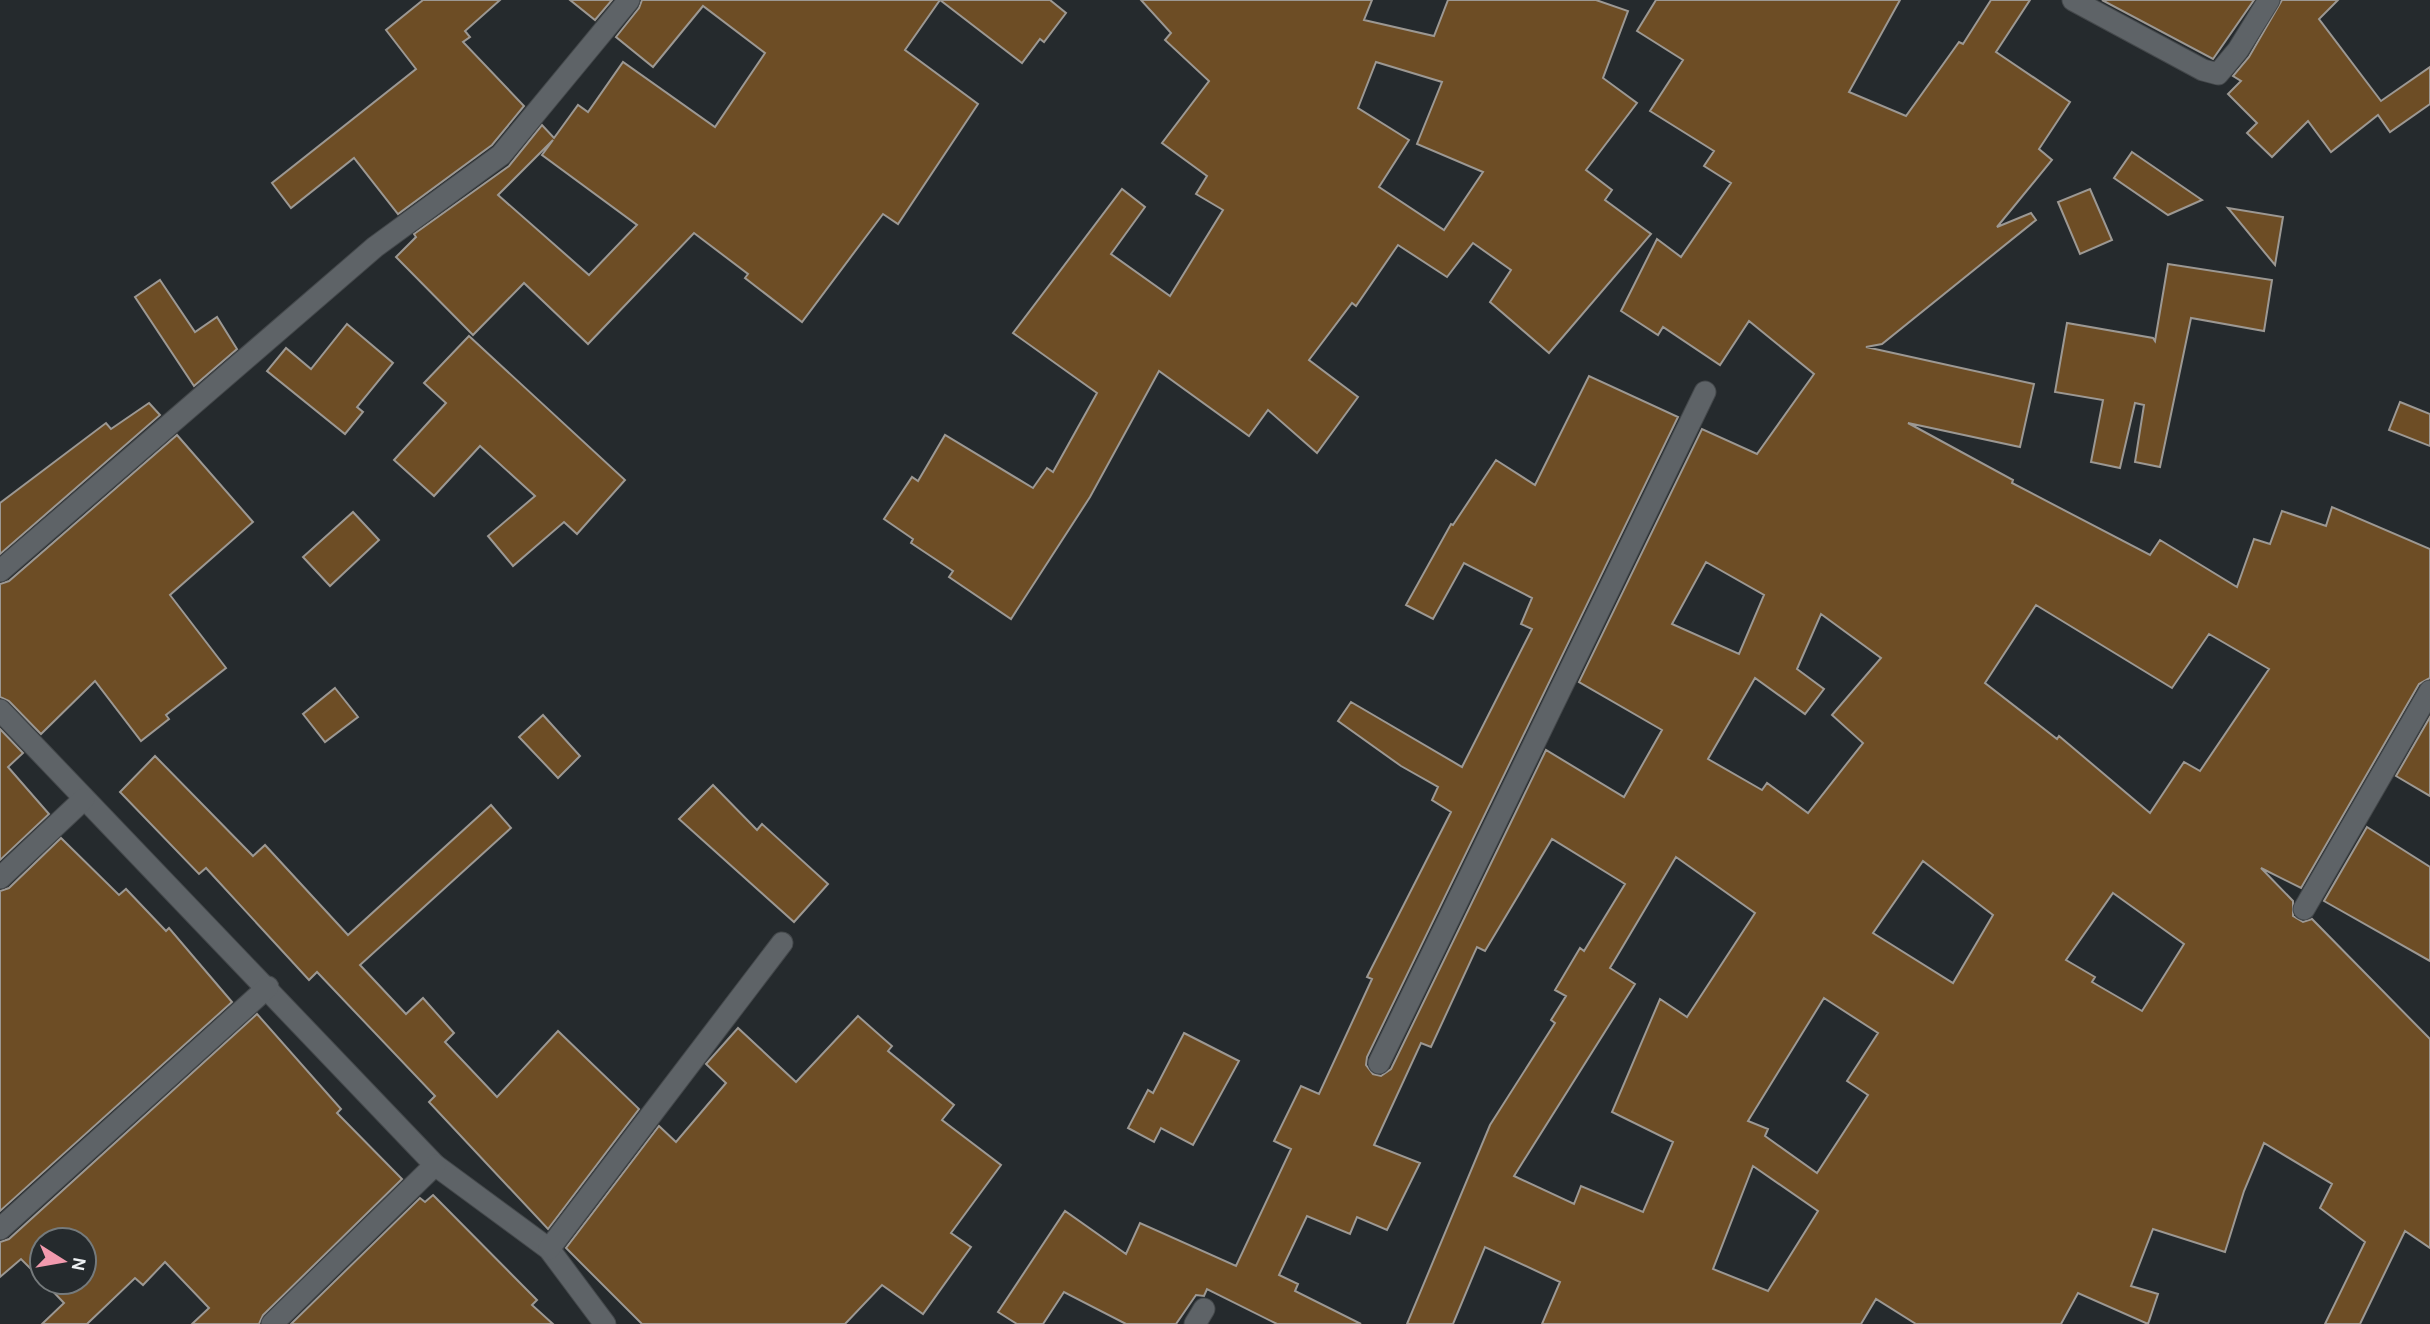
<svg xmlns="http://www.w3.org/2000/svg" width="2430" height="1324" font-family="Karla,sans-serif">
  <style>
    .building { fill: #6d4d25; stroke: #9c9893; stroke-width: 2; fill-rule: evenodd }
    .lines { fill: none; stroke-linecap: round; stroke-linejoin: round }
    .street-casing { stroke: #44484b; stroke-width: 23 }
    .street { stroke: #5e6367; stroke-width: 21 }
  </style>
  <rect width="100%" height="100%" fill="#252a2d"/>
  <!-- building -->
  <g class="building">
    <polygon points="423,0 500,0 465,31 470,37 463,42 524,106 492,145 398,214 354,158 291,208 272,183 416,69 386,30"/>
    <polygon points="570,0 612,0 595,20"/>
    <path d="M642 0H1050L1066 13 1044 42 1040 39 1022 63 940 0 905 50 978 104 898 224 883 214 802 322 745 278 748 274 694 233 588 344 524 283 473 335 396 257 416 237 414 234 509 166 542 125 554 138 578 105 588 112 623 62 715 127 765 53 703 6 653 67 616 37 639 8ZM553 140 542 155 637 225 589 275 498 195Z"/>
    <path d="M1141 0H1372L1364 20 1434 36 1448 0H1596L1628 11 1603 78 1637 103 1586 170 1612 190 1605 200 1651 234 1549 353 1490 302 1511 270 1473 243 1447 277 1398 245 1356 306 1352 303 1309 360 1358 397 1317 453 1268 410 1249 436 1159 371 1090 497 1011 619 949 577 953 571 911 543 913 539 884 519 912 477 918 481 945 435 1033 488 1047 468 1053 472 1097 393 1013 333 1122 189 1145 207 1111 254 1170 296 1223 210 1196 194 1207 176 1162 143 1209 81 1165 40 1171 33ZM1376 62 1442 82 1417 144 1483 172 1444 230 1379 187 1409 140 1358 108Z"/>
    <path d="M1656 0H1900L1849 92 1906 116 1959 42 1963 44 1991 0H2030L1996 52 2070 102 2039 149 2052 160 1997 227 2031 213 2036 220 1882 344 1866 347 2034 384 2020 447 1908 423 2013 480 2012 483 2150 555 2160 540 2237 587 2254 539 2270 544 2282 511 2326 526 2332 507 2430 549V678L2419 684 2301 888 2261 868 2293 901V916L2303 922 2312 919 2430 1039V1248L2405 1231 2360 1324H2325L2365 1242 2320 1208 2332 1184 2264 1143 2244 1191 2225 1252 2153 1229 2131 1286 2158 1294 2148 1324 2078 1293 2061 1324H1916L1876 1299 1861 1324H1542L1560 1282 1485 1247 1453 1324H1407L1490 1125 1555 1023 1551 1020 1566 996 1555 990 1580 948 1584 951 1625 884 1552 839 1485 951 1477 947 1431 1047 1421 1043 1374 1145 1420 1163 1387 1230 1357 1217 1350 1234 1307 1216 1279 1275 1298 1284 1295 1291 1361 1324H1277L1207 1289 1204 1296 1196 1295 1176 1324H1126L1064 1292 1043 1324H1017L998 1312 1065 1211 1126 1254 1140 1223 1236 1266 1291 1149 1274 1141 1301 1086 1319 1094 1372 979 1367 977 1451 812 1432 800 1438 787 1401 766 1338 721 1351 702 1462 767 1532 629 1521 624 1532 598 1464 563 1433 619 1406 605 1451 524 1453 525 1496 460 1535 485 1589 376 1678 417 1367 1057 1366 1065 1373 1074 1381 1076 1391 1069 1546 750 1624 797 1662 730 1579 682 1702 429 1757 454 1814 374 1749 321 1720 365 1663 327 1658 335 1621 311 1657 239 1681 257 1731 183 1704 166 1714 151 1650 111 1683 60 1637 31ZM1706 562 1764 595 1739 654 1672 624ZM2036 605 2172 688 2209 634 2269 669 2200 771 2184 762 2150 813 2059 736 2057 739 1985 683ZM1821 614 1881 658 1832 715 1863 743 1808 813 1767 783 1762 790 1708 759 1755 678 1805 714 1824 689 1797 669ZM1676 857 1755 913 1687 1017 1660 999 1612 1112 1673 1142 1643 1212 1581 1186 1574 1204 1514 1176 1635 984 1610 968ZM1923 861 1993 915 1953 983 1873 933ZM2113 893 2184 944 2142 1011 2092 982 2095 977 2066 960ZM1824 998 1878 1033 1847 1081 1868 1095 1817 1173 1765 1136 1768 1129 1748 1121ZM1753 1166 1818 1211 1768 1291 1713 1269Z"/>
    <polygon points="2102,0 2254,0 2213,59"/>
    <polygon points="2282,0 2338,0 2319,19 2381,101 2430,67 2430,104 2390,132 2378,115 2331,152 2308,121 2272,157 2247,133 2257,123 2228,94 2241,81 2233,76 2249,57"/>
    <polygon points="2132,152 2202,200 2168,215 2114,178"/>
    <polygon points="2090,189 2112,240 2080,254 2058,202"/>
    <polygon points="2228,208 2283,217 2275,265"/>
    <polygon points="2168,264 2272,280 2264,331 2191,318 2160,467 2135,462 2144,405 2135,403 2120,468 2091,462 2103,400 2055,392 2067,323 2153,338 2155,341"/>
    <polygon points="160,280 195,332 217,317 237,349 194,386 135,297"/>
    <polygon points="347,324 393,363 357,407 363,412 345,434 267,371 286,348 311,369"/>
    <polygon points="469,336 625,480 577,534 564,522 513,566 488,536 535,496 480,446 434,496 394,460 446,403 424,383"/>
    <polygon points="2400,402 2430,414 2430,446 2389,430"/>
    <polygon points="149,403 160,415 0,554 0,503 106,423 111,429"/>
    <polygon points="177,435 253,522 170,595 226,668 166,715 169,719 141,741 95,681 41,734 9,701 0,697 0,584 9,581"/>
    <polygon points="353,512 379,540 330,586 303,557"/>
    <polygon points="335,688 358,717 325,742 303,714"/>
    <polygon points="543,715 580,756 558,778 519,737"/>
    <polygon points="2430,717 2430,796 2396,776"/>
    <polygon points="0,729 23,753 8,767 49,814 0,860"/>
    <polygon points="155,756 253,856 265,845 348,935 491,805 511,828 360,965 406,1014 423,998 454,1033 445,1042 497,1097 558,1031 639,1109 548,1229 429,1102 435,1096 317,972 309,980 206,868 199,874 120,792"/>
    <polygon points="713,785 757,830 762,824 828,884 794,922 679,819"/>
    <polygon points="2367,827 2430,867 2430,961 2324,901"/>
    <polygon points="61,838 119,895 126,889 166,931 169,928 232,1002 0,1211 0,891 9,888"/>
    <polygon points="257,1014 341,1109 337,1113 402,1179 263,1315 259,1324 192,1324 209,1308 165,1262 143,1285 135,1278 87,1324 42,1324 64,1303 44,1282 84,1282 84,1240 42,1240 42,1280 21,1259 0,1277 0,1242 9,1239"/>
    <polygon points="858,1016 892,1046 888,1051 954,1105 942,1120 1001,1165 951,1233 971,1247 923,1314 882,1285 845,1324 642,1324 566,1248 659,1126 676,1142 726,1083 706,1064 738,1028 796,1082"/>
    <polygon points="1184,1033 1239,1061 1193,1145 1161,1128 1154,1142 1128,1128 1148,1090 1153,1093"/>
    <polygon points="433,1195 537,1300 532,1305 553,1324 291,1324 420,1198 425,1202"/>
  </g>
  <g class="lines">
    <defs>
      <g id="street">
        <polyline points="2073,0 2203,70 2218,74 2238,50 2269,0"/>
        <polyline points="0,571 375,247 501,155 629,0"/>
        <polyline points="0,710 435,1165 549,1249 605,1324"/>
        <polyline points="0,878 84,799"/>
        <polyline points="2304,909 2430,691"/>
        <polyline points="1379,1063 1705,392"/>
        <polyline points="0,1229 268,987"/>
        <polyline points="549,1249 782,943"/>
        <polyline points="272,1324 435,1165"/>
        <polyline points="1195,1324 1204,1309"/>
      </g>
    </defs>
    <!-- street casing -->
    <use href="#street" class="street-casing"/>
    <!-- street -->
    <use href="#street" class="street"/>
  </g>
  <!-- north arrow -->
  <g transform="translate(63 1261) rotate(101)"><circle r="33" fill="#252a2d" stroke="#757a7c" stroke-width="2"/>
  <path d="M0-5L12 26L0 18L-12 26Z" fill="#f29aae"/>
  <text y="-10" font-size="19" font-weight="bold" text-anchor="middle" fill="#eef1f3">N</text>
  </g>
</svg>
